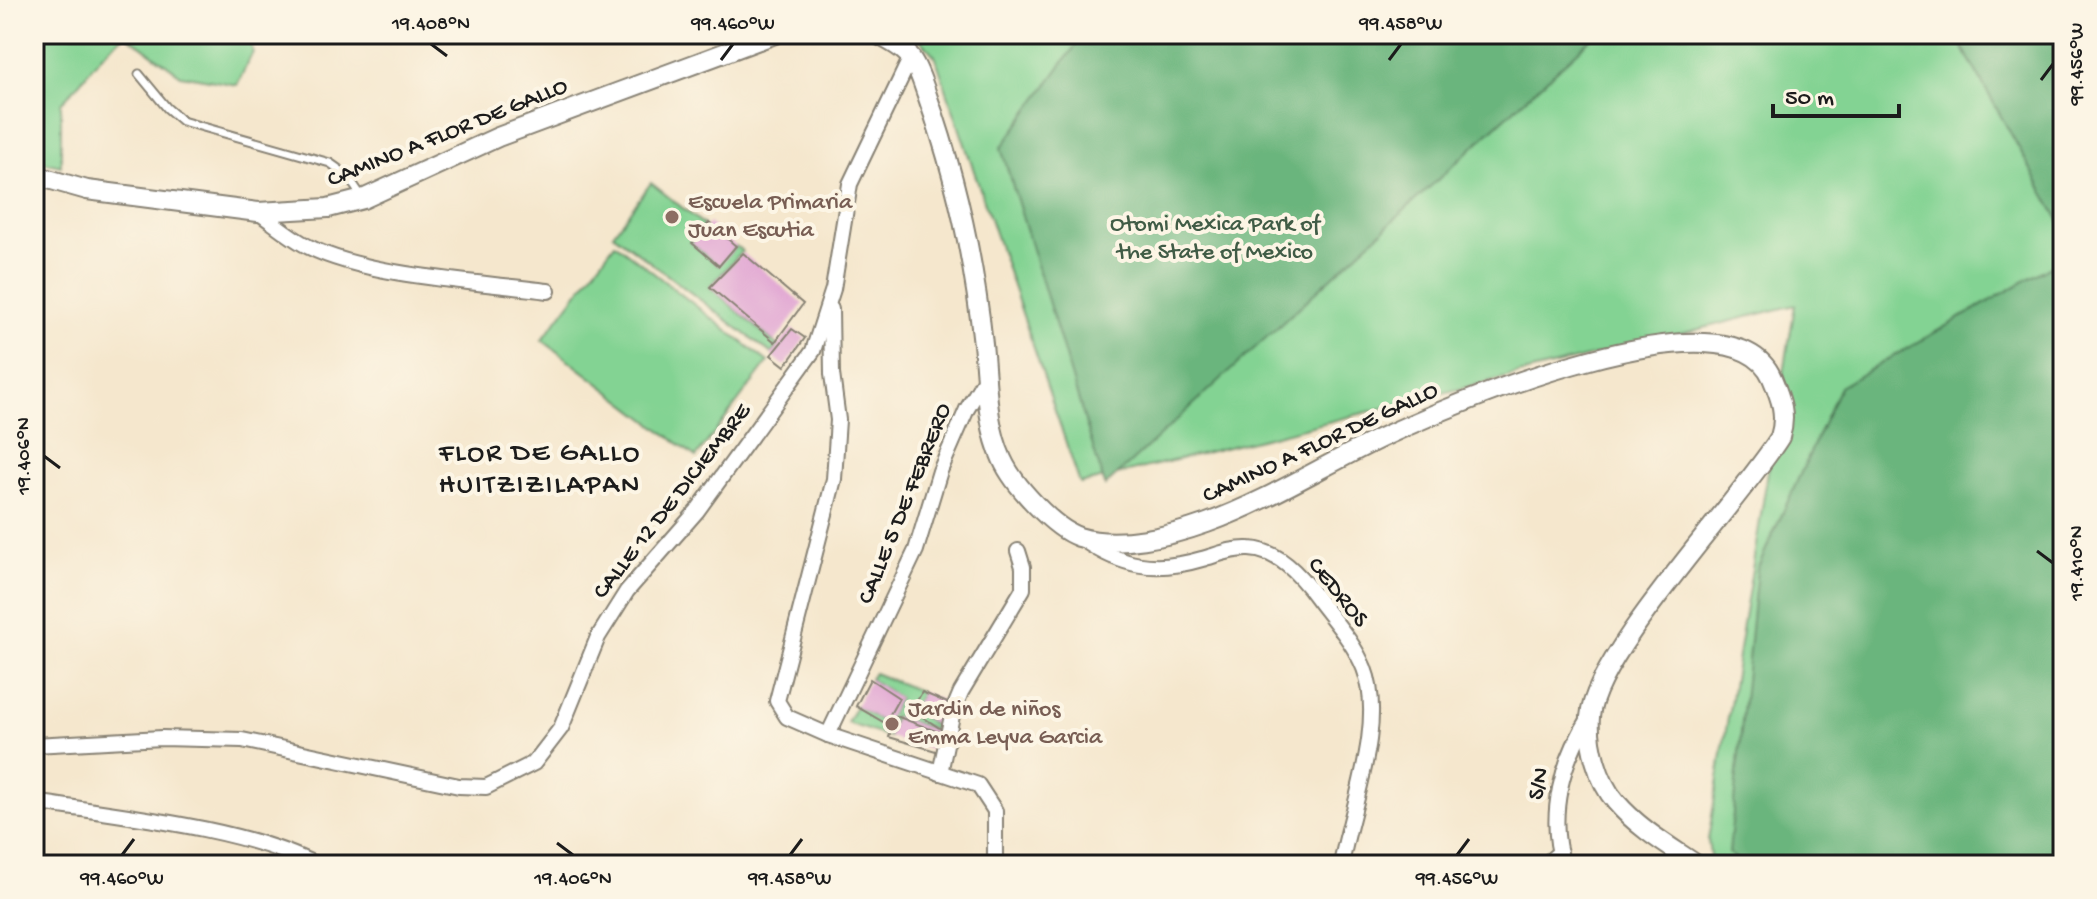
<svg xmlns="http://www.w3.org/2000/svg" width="2097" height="899" font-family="'Gochi Hand',sans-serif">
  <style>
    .green { fill: #83d393; stroke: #507858; stroke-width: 2 }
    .forest { fill: #6ab57d; stroke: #43684c; stroke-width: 2 }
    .building { fill: #e1a6d3 }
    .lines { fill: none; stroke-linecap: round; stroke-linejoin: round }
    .service-casing { stroke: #888274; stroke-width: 11 }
    .minor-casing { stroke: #888274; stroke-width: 18 }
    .tertiary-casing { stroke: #888274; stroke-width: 22 }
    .service { stroke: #fff; stroke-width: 7 }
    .minor { stroke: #fff; stroke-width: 14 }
    .tertiary { stroke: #fff; stroke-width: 18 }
    .ticks { fill: none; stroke: #1c1c1c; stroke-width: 3 }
    .education-dot { fill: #8d6e63; stroke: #fcf5e5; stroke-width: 3 }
    .labels { text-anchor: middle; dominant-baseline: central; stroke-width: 8; stroke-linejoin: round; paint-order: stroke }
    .street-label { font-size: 24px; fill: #1c1c1c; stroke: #fcf5e5 }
    .education-label { font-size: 24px; fill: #785e54; stroke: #fcf5e5; text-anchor: start }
    .park-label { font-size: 24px; fill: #405c46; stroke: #fcf5e5 }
    .quarter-label { font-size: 28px; letter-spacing: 2px; fill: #1c1c1c; stroke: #fcf5e5 }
    .neatline { fill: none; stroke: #1c1c1c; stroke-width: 3 }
    .ticks-label { font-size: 20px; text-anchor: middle; fill: #1c1c1c }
  </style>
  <rect width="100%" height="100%" fill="#fcf5e5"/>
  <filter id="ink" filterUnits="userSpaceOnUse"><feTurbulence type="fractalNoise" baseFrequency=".0125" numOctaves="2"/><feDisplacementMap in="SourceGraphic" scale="16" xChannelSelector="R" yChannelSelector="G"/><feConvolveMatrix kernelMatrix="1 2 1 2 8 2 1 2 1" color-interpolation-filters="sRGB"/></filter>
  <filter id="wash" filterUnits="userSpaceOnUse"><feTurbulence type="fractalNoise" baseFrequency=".006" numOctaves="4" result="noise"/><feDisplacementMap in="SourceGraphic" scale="32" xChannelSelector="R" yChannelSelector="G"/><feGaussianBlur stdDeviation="1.8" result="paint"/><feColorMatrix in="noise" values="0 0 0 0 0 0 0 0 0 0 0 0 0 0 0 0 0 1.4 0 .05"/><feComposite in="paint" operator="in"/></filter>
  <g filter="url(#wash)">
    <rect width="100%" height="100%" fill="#f5e7cd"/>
    <!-- green -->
    <g class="green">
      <path d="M34 34H249L253 52 237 85 181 75 126 35C98 52 85 81 61 103V166L34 160Z"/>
      <polygon points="915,34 2063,34 2063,865 1711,865 1708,840 1795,305 1080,484 935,56"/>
      <polygon points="651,183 704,225 691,242 718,265 736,246 742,251 710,287 777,345 772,354 613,234"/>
      <polygon points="615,243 768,362 696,457 542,340"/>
      <polygon points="874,673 922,692 913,709 942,732 894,716 889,737 847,723 856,706 885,723 899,698 870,679"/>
    </g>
    <!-- forest -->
    <g class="forest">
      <polygon points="1084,34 1596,34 1105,486 1001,148"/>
      <polygon points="1955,34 2063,34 2063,227"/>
      <polygon points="2063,259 2063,865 1742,865 1729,853 1757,569 1840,387"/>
    </g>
    <g id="blocks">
      <!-- building -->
      <g class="building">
        <polygon points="709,223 736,246 719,266 692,243"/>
        <polygon points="743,253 803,304 775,342 710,287"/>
        <polygon points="792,329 805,338 785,366 771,355"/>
        <polygon points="870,679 899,698 885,723 856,706"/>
        <polygon points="922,692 950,704 941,729 912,710"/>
        <polygon points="896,716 941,733 939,752 889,737"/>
      </g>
    </g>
  </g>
  <g filter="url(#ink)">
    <use href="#blocks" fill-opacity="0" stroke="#888274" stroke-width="2"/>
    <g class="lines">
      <defs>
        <polyline id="service" points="139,74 167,108 182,121 330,163 347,175 362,197"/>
        <g id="minor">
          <path d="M258 212C274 223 291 238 309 247 369 277 480 282 548 291"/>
          <polyline points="831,309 832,374 838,420 834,479 777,701 787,717 828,735 978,785 995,811 995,865"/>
          <path d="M1082 539C1122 567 1155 573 1202 559 1217 555 1233 548 1249 549 1278 550 1300 575 1316 597 1333 620 1353 641 1364 668 1386 723 1351 808 1341 865"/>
          <polyline points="828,735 916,550 940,471 967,409 986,377"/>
          <polyline points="34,745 162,738 242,740 459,786 486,787 534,763 561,728 598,637 627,591 697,511 813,351 833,289 850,184 911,57 902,34"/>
          <polyline points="940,773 953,711 961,692 1023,589 1023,567 1018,551"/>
          <path d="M34 802C117 815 242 827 316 865"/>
          <polyline points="1545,865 1560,852"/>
          <path d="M1563 865C1547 815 1562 760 1590 717"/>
        </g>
        <g id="tertiary">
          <path d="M876 34C886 39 903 48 910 57 918 66 923 84 927 95 955 174 974 260 983 344 987 381 986 424 1002 459 1013 484 1053 528 1079 537 1117 549 1171 536 1207 523 1270 500 1327 463 1387 435 1453 405 1732 284 1772 378 1781 399 1787 415 1780 437 1741 500 1595 653 1590 717 1588 743 1598 782 1616 802 1639 829 1669 846 1697 865"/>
          <polyline points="34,175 87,190 258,212 328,208 363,199 498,137 775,34"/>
        </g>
      </defs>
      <!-- service casing -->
      <use href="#service" class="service-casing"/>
      <!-- minor casing -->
      <use href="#minor" class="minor-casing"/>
      <!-- tertiary casing -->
      <use href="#tertiary" class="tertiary-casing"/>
      <!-- service -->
      <use href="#service" class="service"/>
      <!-- minor -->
      <use href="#minor" class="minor"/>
      <!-- tertiary -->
      <use href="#tertiary" class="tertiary"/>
    </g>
  </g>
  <!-- ticks -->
  <path class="ticks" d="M431 44 447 56M721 60 733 44M1389 60 1401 44M2041 80 2053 64M44 456 60 468M2037 551 2053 563M557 843 573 855M122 855 134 839M790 855 802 839M1457 855 1469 839"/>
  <!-- markers -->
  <g class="education-dot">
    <circle cx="672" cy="217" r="8"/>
    <circle cx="892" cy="724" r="8"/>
  </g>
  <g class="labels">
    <!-- street labels -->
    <g class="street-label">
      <text transform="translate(448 134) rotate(-22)">CAMINO A FLOR DE GALLO</text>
      <text transform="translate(1321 444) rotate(-25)">CAMINO A FLOR DE GALLO</text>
      <text transform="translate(673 502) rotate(-52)">CALLE 12 DE DICIEMBRE</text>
      <text transform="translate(906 504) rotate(-68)">CALLE 5 DE FEBRERO</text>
      <text transform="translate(1337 593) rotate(51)">CEDROS</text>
      <text transform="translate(1540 784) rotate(-79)">S/N</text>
    </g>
    <!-- education labels -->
    <g class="education-label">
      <text x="688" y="203">Escuela Primaria<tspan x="688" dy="28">Juan Escutia</tspan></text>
      <text x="908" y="710">Jardin de niños<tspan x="908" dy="28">Emma Leyva Garcia</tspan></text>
    </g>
    <!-- park labels -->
    <g class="park-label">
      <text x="1215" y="225">Otomi Mexica Park of<tspan x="1215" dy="28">the State of Mexico</tspan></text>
    </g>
    <!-- quarter labels -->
    <g class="quarter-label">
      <text x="540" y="454">FLOR DE GALLO<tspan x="540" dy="32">HUITZIZILAPAN</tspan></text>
    </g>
  </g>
  <!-- margin -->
  <rect width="2097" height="899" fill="none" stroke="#fcf5e5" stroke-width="88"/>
  <!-- scale -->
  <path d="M1773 104v12h126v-12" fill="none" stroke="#1c1c1c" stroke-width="4"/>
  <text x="1785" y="104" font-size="24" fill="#1c1c1c" stroke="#fcf5e5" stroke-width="6" paint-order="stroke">50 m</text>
  <rect x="44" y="44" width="2009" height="811" class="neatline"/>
  <g class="ticks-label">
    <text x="431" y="29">19.408°N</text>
    <text x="733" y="29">99.460°W</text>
    <text x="1401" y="29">99.458°W</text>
    <text transform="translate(2075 64) rotate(-90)" y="7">99.456°W</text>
    <text transform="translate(22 456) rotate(-90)" y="7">19.406°N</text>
    <text transform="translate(2075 563) rotate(-90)" y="7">19.410°N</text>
    <text x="122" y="884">99.460°W</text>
    <text x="573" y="884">19.406°N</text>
    <text x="790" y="884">99.458°W</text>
    <text x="1457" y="884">99.456°W</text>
  </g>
</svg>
